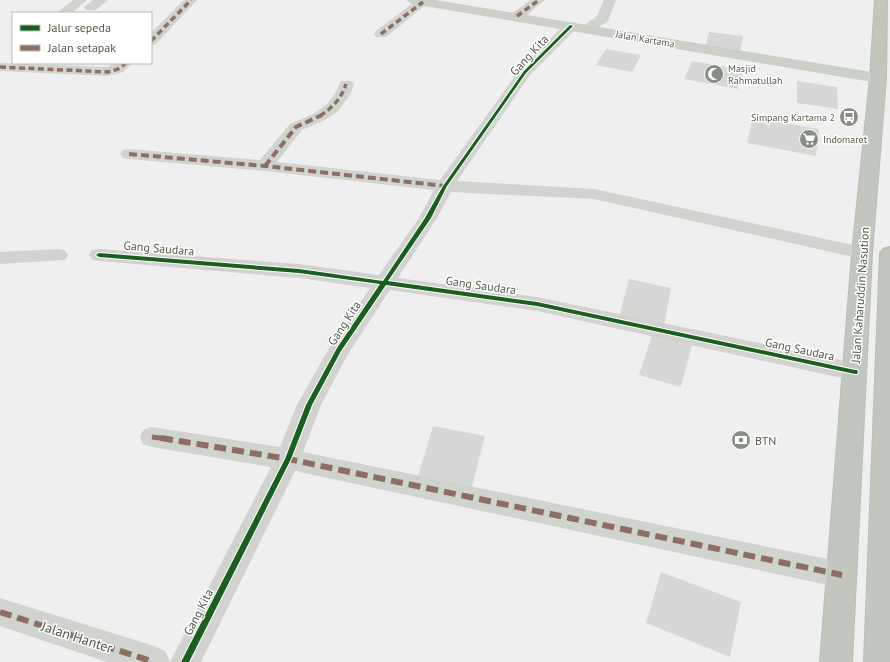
<svg xmlns="http://www.w3.org/2000/svg" width="890" height="662" font-family="'PT Sans',sans-serif">
  <style>
    .building { fill: #d5d8d5 }
    .lines { fill: none; stroke-linecap: round; stroke-linejoin: round }
    .highway-casing { stroke: #b8bfb5; stroke-width: 2 }
    .minor { fill: #d0d3ce; fill-rule: evenodd }
    .major { fill: #cbd0c9; fill-rule: evenodd }
    .highway { fill: #c1c7be; fill-rule: evenodd }
    .quiet-far3 { stroke: #8d6e63; stroke-width: 3.5; stroke-dasharray: 6 3.5; stroke-linecap: butt }
    .quiet-far2 { stroke: #8d6e63; stroke-width: 4; stroke-dasharray: 8 4; stroke-linecap: butt }
    .quiet-far1 { stroke: #8d6e63; stroke-width: 5; stroke-dasharray: 10 5; stroke-linecap: butt }
    .quiet { stroke: #8d6e63; stroke-width: 6; stroke-dasharray: 12 6; stroke-linecap: butt }
    .cycleway-casing { stroke: #fff; stroke-width: 2 }
    .cycleway { fill: #1b5e20; fill-rule: evenodd }
    .labels { text-anchor: middle; dominant-baseline: central; stroke-width: 3; stroke-linejoin: round; paint-order: stroke }
    .far-street-label { font-size: 10px; fill: #4f5c46; stroke: #fff }
    .far-poi-label { font-size: 10px; fill: #4f5c46; stroke: #fff; text-anchor: start }
    .street-label { font-size: 12px; fill: #4f5c46; stroke: #fff }
    .poi-label { font-size: 12px; fill: #4f5c46; stroke: #fff; text-anchor: start }
    .near-street-label { font-size: 14px; fill: #4f5c46; stroke: #fff }
  </style>
  <rect width="100%" height="100%" fill="#efeff0"/>
  <!-- building -->
  <g class="building">
    <polygon points="709,32 743,36 740,53 705,48"/>
    <polygon points="606,49 641,55 632,72 596,65"/>
    <polygon points="692,61 743,70 738,89 684,79"/>
    <polygon points="797,81 837,87 838,109 797,103"/>
    <polygon points="753,117 819,129 816,156 747,143"/>
    <polygon points="629,279 671,288 664,326 619,317"/>
    <polygon points="652,335 692,345 681,387 639,375"/>
    <polygon points="433,426 485,436 471,491 417,480"/>
    <polygon points="661,572 741,602 730,657 646,623"/>
  </g>
  <g class="lines">
    <defs>
      <g id="highway">
        <polygon points="875,0 887,0 886,78 872,253 852,662 820,662 852,253 870,78"/>
        <polygon points="890,247 890,662 864,662 880,253 883,249"/>
      </g>
    </defs>
    <!-- highway casing -->
    <use href="#highway" class="highway-casing"/>
    <!-- minor -->
    <g class="minor">
      <polygon points="73,0 87,0 72,13 57,13"/>
      <polygon points="93,0 108,0 96,10 86,10 84,7"/>
      <polygon points="184,0 197,0 156,44 151,45 151,33"/>
      <polygon points="417,0 428,0 429,2 386,37 376,37 374,34 376,31"/>
      <polygon points="531,0 545,0 522,19 512,19 510,16 512,13"/>
      <polygon points="604,0 616,0 608,21 591,32 581,32 579,29 597,16"/>
      <polygon points="571,22 576,23 578,26 576,29 530,75 457,181 594,189 862,247 869,249 872,253 869,257 862,259 594,199 451,192 437,218 398,278 537,297 855,363 863,366 867,372 863,378 855,381 537,311 390,290 348,354 321,405 303,452 842,562 852,566 856,575 852,584 842,588 295,471 201,662 107,662 0,626 0,598 154,646 165,651 170,662 271,467 152,447 143,444 140,437 143,430 152,427 280,447 297,405 328,350 370,288 299,278 99,261 92,260 89,255 92,250 99,249 299,264 379,275 419,218 434,190 265,171 129,159 123,158 120,154 123,150 129,149 260,160 290,124 313,114 326,105 335,94 341,81 351,81 354,84 350,95 338,111 325,120 302,130 277,162 440,180 520,69 566,23"/>
      <polygon points="0,63 107,67 117,63 133,63 123,72 108,76 0,71"/>
      <polygon points="58,249 65,250 68,255 65,260 0,264 0,252"/>
    </g>
    <!-- major -->
    <polygon class="major" points="406,0 435,0 878,73 883,75 886,78 883,81 878,83 412,4"/>
    <!-- highway -->
    <use href="#highway" class="highway"/>
    <!-- quiet-far3 -->
    <g class="quiet-far3">
      <polyline points="517,16 539,0"/>
      <polyline points="381,34 423,2"/>
      <polyline points="151,41 191,0"/>
      <polyline points="0,67 108,72 118,69 126,63"/>
      <path d="M320 116C333 107 341 99 346 84"/>
    </g>
    <!-- quiet-far2 -->
    <g class="quiet-far2">
      <polyline points="129,154 265,166 445,186"/>
      <polyline points="265,166 296,127 322,115"/>
    </g>
    <!-- quiet-far1 -->
    <polyline class="quiet-far1" points="152,437 167,439"/>
    <!-- quiet -->
    <g class="quiet">
      <polyline points="161,438 288,459 842,575"/>
      <polyline points="0,612 154,662"/>
    </g>
    <defs>
      <polygon id="cycleway" points="570,25 573,26 526,73 447,186 431,218 388,281 537,302 855,370 857,370 858,372 857,374 855,374 537,306 386,285 341,351 312,405 291,459 189,662 181,662 285,459 306,405 337,348 380,284 299,273 99,257 96,255 99,253 299,269 383,281 425,218 443,186 524,71"/>
    </defs>
    <!-- cycleway casing -->
    <use href="#cycleway" class="cycleway-casing"/>
    <!-- cycleway -->
    <use href="#cycleway" class="cycleway"/>
  </g>
  <!-- icons -->
  <defs>
    <symbol id="mosque-disc" viewBox="-11 -11 22 22"><circle r="9.5" fill="#878f82" stroke="#fff"/><path d="M3.5-4.9A6 6 0 1 0 3.5 4.9A5 5 0 1 1 3.5-4.9Z" fill="#fff"/></symbol>
    <symbol id="bus-disc" viewBox="-11 -11 22 22"><circle r="9.5" fill="#878f82" stroke="#fff"/><path d="M-5-6H5V4H4V6H2V4H-2V6H-4V4H-5ZM-3.5-4V0h7V-4ZM-3.5 1.2v1.5H-2V1.2ZM2 1.2v1.5H3.5V1.2Z" fill="#fff"/></symbol>
    <symbol id="supermarket-disc" viewBox="-11 -11 22 22"><circle r="9.5" fill="#878f82" stroke="#fff"/><path d="M-6-5.5h2.5l.6 2H6L4.5 2H-2.5L-4.4-4H-6ZM-1.5 3.2a1.3 1.3 0 1 0 .1 0ZM3 3.2a1.3 1.3 0 1 0 .1 0Z" fill="#fff"/></symbol>
    <symbol id="bank-disc" viewBox="-11 -11 22 22"><circle r="9.5" fill="#878f82" stroke="#fff"/><path d="M-6-4H6V4H-6ZM0-2.3a2.3 2.3 0 1 0 0 4.6a2.3 2.3 0 1 0 0-4.6Z" fill="#fff"/></symbol>
  </defs>
  <g fill-rule="evenodd">
    <use href="#mosque-disc" x="703" y="63" width="22" height="22"/>
    <use href="#bus-disc" x="838" y="106" width="22" height="22"/>
    <use href="#supermarket-disc" x="798" y="128" width="22" height="22"/>
    <use href="#bank-disc" x="730" y="429" width="22" height="22"/>
  </g>
  <g class="labels">
    <!-- far-street labels -->
    <g class="far-street-label">
      <text transform="translate(645 39) rotate(10)">Jalan Kartama</text>
    </g>
    <!-- far-poi labels -->
    <g class="far-poi-label">
      <text x="728" y="68">Masjid<tspan x="728" dy="12">Rahmatullah</tspan></text>
      <text x="835" y="117" text-anchor="end">Simpang Kartama 2</text>
      <text x="823" y="139">Indomaret</text>
    </g>
    <!-- street labels -->
    <g class="street-label">
      <text transform="translate(529 55) rotate(-47)">Gang Kita</text>
      <text transform="translate(159 248) rotate(5)">Gang Saudara</text>
      <text transform="translate(481 285) rotate(8)">Gang Saudara</text>
      <text transform="translate(860 295) rotate(-86)">Jalan Kaharuddin Nasution</text>
      <text transform="translate(344 323) rotate(-57)">Gang Kita</text>
      <text transform="translate(800 349) rotate(12)">Gang Saudara</text>
      <text transform="translate(198 612) rotate(-63)">Gang Kita</text>
    </g>
    <!-- poi labels -->
    <g class="poi-label">
      <text x="755" y="440">BTN</text>
    </g>
    <!-- near-street labels -->
    <g class="near-street-label">
      <text transform="translate(77 637) rotate(18)">Jalan Hanter</text>
    </g>
  </g>
  <!-- legend -->
  <rect x="12" y="12" width="140" height="52" fill="#ffffff" stroke="#b9beb5"/>
  <rect x="20" y="25" width="20" height="6" fill="#1b5e20" stroke="#b9beb5"/>
  <text x="48" y="32" font-size="12" fill="#4f5c46">Jalur sepeda</text>
  <rect x="20" y="45" width="20" height="6" fill="#8d6e63" stroke="#b9beb5"/>
  <text x="48" y="52" font-size="12" fill="#4f5c46">Jalan setapak</text>
</svg>
